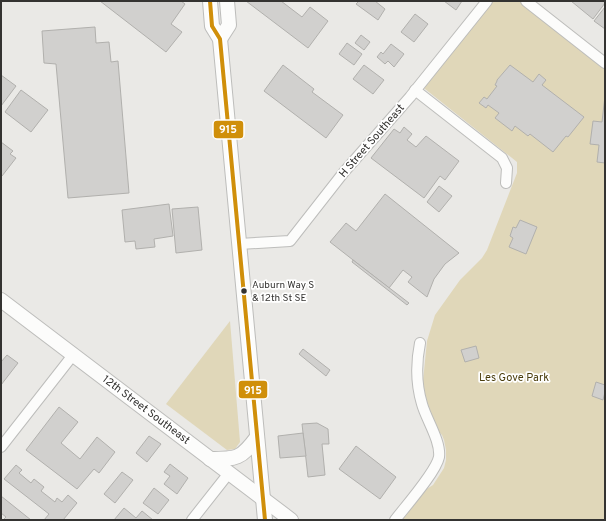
<svg xmlns="http://www.w3.org/2000/svg" width="606" height="521" font-family="Overpass,sans-serif">
  <style>
    .green { fill: #e0d7b9 }
    .building { fill: #d1d0ce; stroke: #b1b0ad }
    .lines { fill: none; stroke-linecap: round; stroke-linejoin: round }
    .street-casing { stroke: #bdbdbb; stroke-width: 12 }
    .secondary-casing { stroke: #bdbdbb; stroke-width: 16 }
    .street { stroke: #fcfcfb; stroke-width: 10 }
    .secondary { stroke: #fcfcfb; stroke-width: 14 }
    .bus-1-casing { stroke: #fff; stroke-width: 7 }
    .bus-1 { stroke: #d08f0a; stroke-width: 4 }
    .bus-dot { fill: #343331; stroke: #fff; stroke-width: 1.5 }
    .labels { text-anchor: middle; dominant-baseline: central; stroke-width: 3.5; stroke-linejoin: round; paint-order: stroke }
    .bus-label { font-size: 10px; fill: #343331; stroke: #fff; text-anchor: start }
    .street-label { font-size: 11px; fill: #343331; stroke: #fff }
    .park-label { font-size: 11px; fill: #4a3d0c; stroke: #fff }
    .line-badge { stroke: #fff; stroke-width: 1.5 }
    .badge-label { font-size: 11px; text-anchor: middle; font-weight: bold; fill: #fff }
  </style>
  <rect width="100%" height="100%" fill="#eae9e6"/>
  <!-- green -->
  <g class="green">
    <polygon points="487,1 526,1 605,63 605,520 402,520 405,513 422,492 433,485 444,468 446,460 446,450 444,440 442,435 435,428 423,394 423,381 427,341 435,315 460,280 482,258 487,250 517,173 517,162 420,85"/>
    <polygon points="230,321 240,442 235,449 227,450 166,404"/>
  </g>
  <!-- building -->
  <g class="building">
    <polygon points="100,1 181,1 185,4 171,24 182,32 166,52"/>
    <polygon points="246,1 281,1 302,17 310,7 328,21 308,48"/>
    <polygon points="359,1 375,1 385,9 378,20 356,4"/>
    <polygon points="444,1 462,1 456,10"/>
    <polygon points="571,1 605,1 605,3 593,19"/>
    <polygon points="605,7 605,29 594,21"/>
    <polygon points="415,14 428,24 414,42 401,32"/>
    <polygon points="95,27 96,43 109,42 111,62 118,61 129,193 68,198 56,64 44,63 42,31"/>
    <polygon points="361,35 370,42 364,50 355,43"/>
    <polygon points="347,43 362,54 354,65 339,54"/>
    <polygon points="391,44 404,54 394,67 388,61 385,64 377,57 381,52 383,54"/>
    <polygon points="283,65 314,89 312,92 343,115 326,138 264,91"/>
    <polygon points="364,65 384,80 373,94 353,79"/>
    <polygon points="510,65 533,82 539,74 546,80 542,85 584,117 568,137 566,136 553,152 530,134 528,136 515,126 512,131 495,118 499,113 488,105 486,108 479,103 484,97 487,99 497,86 495,85 497,81 497,80"/>
    <polygon points="1,75 16,86 1,106"/>
    <polygon points="21,90 48,110 31,132 5,112"/>
    <polygon points="605,96 605,163 597,162 599,145 590,144 593,121 602,122"/>
    <polygon points="404,127 412,134 407,140 416,147 426,136 459,161 445,180 440,176 424,198 371,158 394,129 400,133"/>
    <polygon points="1,142 13,151 10,154 16,158 2,176 1,175"/>
    <polygon points="439,186 452,196 439,212 427,202"/>
    <polygon points="385,194 459,253 445,264 434,279 427,297 408,282 412,277 403,270 389,288 330,242 346,223 356,231"/>
    <polygon points="169,204 173,236 154,239 155,247 136,249 135,241 125,242 122,210"/>
    <polygon points="198,207 202,250 176,253 172,209"/>
    <polygon points="520,220 537,227 526,254 509,247 513,238 510,236 513,227 516,228"/>
    <polygon points="353,260 409,303 407,305 352,262"/>
    <polygon points="476,346 479,358 465,362 461,350"/>
    <polygon points="303,349 330,370 326,376 299,354"/>
    <polygon points="7,355 18,363 1,385 1,362"/>
    <polygon points="596,382 605,385 605,392 603,400 592,396"/>
    <polygon points="59,407 78,422 61,443 80,459 97,437 115,452 99,473 94,469 77,489 26,450"/>
    <polygon points="317,423 328,429 329,444 322,444 325,475 308,477 302,424"/>
    <polygon points="303,433 306,456 280,458 278,436"/>
    <polygon points="149,436 161,444 147,462 136,453"/>
    <polygon points="356,446 396,477 380,499 339,469"/>
    <polygon points="170,464 188,478 177,494 164,484 170,476 164,472"/>
    <polygon points="16,465 22,470 19,473 31,483 34,479 44,487 41,491 55,502 57,498 62,502 68,495 77,503 63,520 44,520 49,514 4,479"/>
    <polygon points="122,472 133,480 115,503 104,494"/>
    <polygon points="154,488 169,500 158,514 143,503"/>
    <polygon points="1,496 31,520 3,520 6,517 1,513"/>
    <polygon points="124,508 136,518 142,511 153,520 114,520"/>
  </g>
  <g class="lines">
    <defs>
      <g id="street">
        <polyline points="526,1 605,63"/>
        <polyline points="415,90 502,158 507,168 506,183"/>
        <polyline points="239,244 290,241 344,172 410,97 487,1"/>
        <polyline points="1,447 73,355"/>
        <polyline points="192,520 229,473"/>
        <path d="M395 520C405 507 436 472 439 457 441 441 426 419 422 404 416 384 416 363 420 343"/>
      </g>
      <g id="secondary">
        <polyline points="210,1 212,26 220,39 265,520"/>
        <polyline points="220,39 229,25 227,1"/>
        <polyline points="1,300 291,520"/>
        <path d="M210 459C237 459 241 459 257 437"/>
      </g>
    </defs>
    <!-- street casing -->
    <use href="#street" class="street-casing"/>
    <!-- secondary casing -->
    <use href="#secondary" class="secondary-casing"/>
    <!-- street -->
    <use href="#street" class="street"/>
    <!-- secondary -->
    <use href="#secondary" class="secondary"/>
    <defs>
      <polyline id="bus-1" points="210,1 212,26 220,39 265,520"/>
    </defs>
    <!-- bus-1 casing -->
    <use href="#bus-1" class="bus-1-casing"/>
    <!-- bus-1 -->
    <use href="#bus-1" class="bus-1"/>
  </g>
  <!-- markers -->
  <circle class="bus-dot" cx="244" cy="291" r="3.5"/>
  <g class="labels">
    <!-- bus labels -->
    <g class="bus-label">
      <text x="252" y="285">Auburn Way S<tspan x="252" dy="13">&amp; 12th St SE</tspan></text>
    </g>
    <!-- street labels -->
    <g class="street-label">
      <text transform="translate(372 141) rotate(-49)">H Street Southeast</text>
      <text transform="translate(146 410) rotate(37)">12th Street Southeast</text>
    </g>
    <!-- park labels -->
    <g class="park-label">
      <text x="514" y="378">Les Gove Park</text>
    </g>
  </g>
  <g class="line-badge">
    <rect x="213" y="120" width="31" height="19" rx="4" fill="#d08f0a"/>
    <rect x="238" y="380" width="30" height="19" rx="4" fill="#d08f0a"/>
  </g>
  <g class="badge-label">
    <text x="228" y="133">915</text>
    <text x="253" y="394">915</text>
  </g>
  <!-- border -->
  <rect width="606" height="521" fill="none" stroke="#343331" stroke-width="4"/>
</svg>
